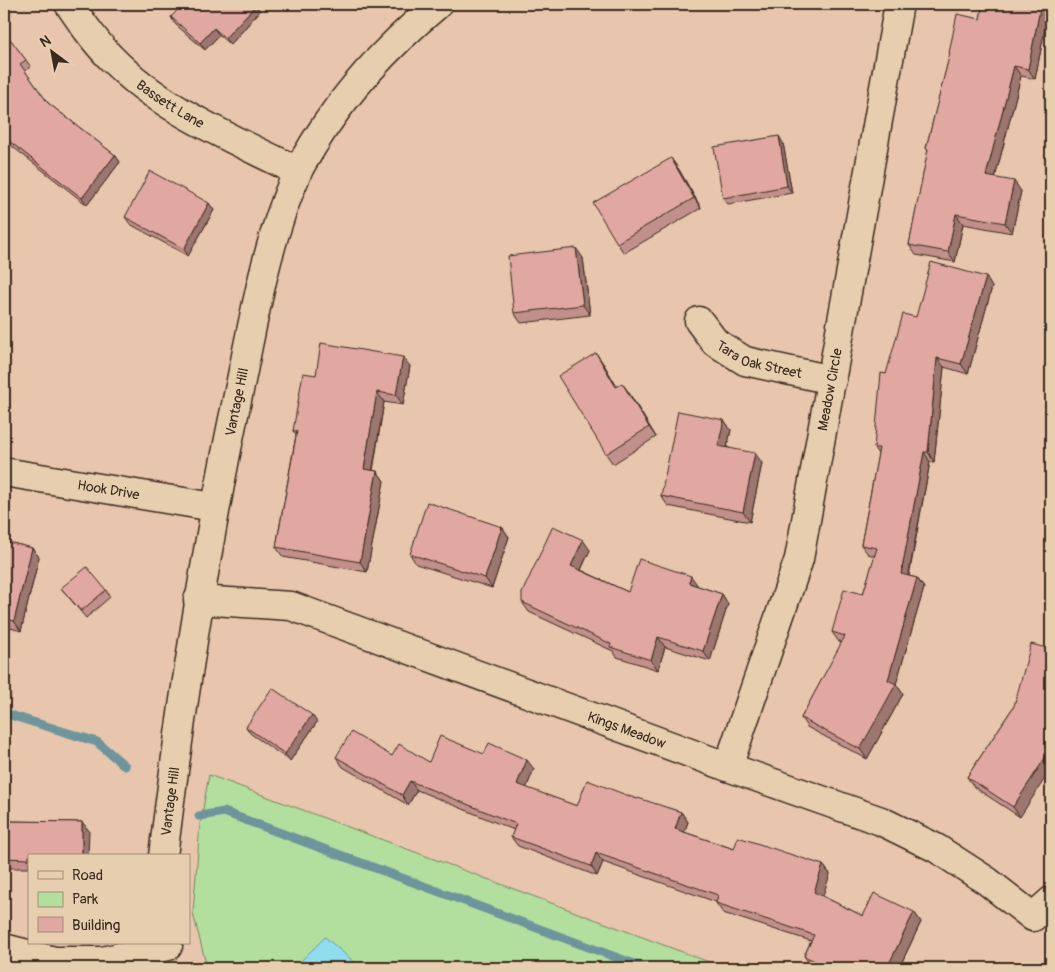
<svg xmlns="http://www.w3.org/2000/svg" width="1055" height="972" font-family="Pangolin,sans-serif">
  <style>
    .green { fill: #b2df9e; stroke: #76845e }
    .water { fill: #8fddee; stroke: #6d959b }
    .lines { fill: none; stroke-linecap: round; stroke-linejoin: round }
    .stream { stroke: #6d959b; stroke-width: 9 }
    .street-casing { stroke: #3b2a1e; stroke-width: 31 }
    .street { stroke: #e7ceaf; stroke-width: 28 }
    .wall { fill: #c1908a; stroke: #3b2a1e }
    .shaded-wall { fill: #9d7670; stroke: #3b2a1e }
    .building { fill: #e0a8a0; stroke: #3b2a1e }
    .labels { text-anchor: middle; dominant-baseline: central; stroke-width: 4; stroke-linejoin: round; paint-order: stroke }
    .street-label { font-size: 14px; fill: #3b2a1e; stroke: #e7ceaf }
  </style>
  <rect width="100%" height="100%" fill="#e8c5ad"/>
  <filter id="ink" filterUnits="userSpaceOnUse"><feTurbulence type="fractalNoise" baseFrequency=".02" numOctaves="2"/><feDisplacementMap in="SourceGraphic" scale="10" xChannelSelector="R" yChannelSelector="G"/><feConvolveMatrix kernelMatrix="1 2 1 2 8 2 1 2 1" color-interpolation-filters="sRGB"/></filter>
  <g filter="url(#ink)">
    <!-- green -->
    <polygon class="green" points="209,775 725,968 207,968 193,913 200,825"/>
    <!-- water -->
    <polygon class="water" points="325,937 361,968 302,968 298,964"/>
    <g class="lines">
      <!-- stream -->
      <g class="stream">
        <polyline points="4,713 97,742 125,766"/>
        <polyline points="199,816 224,812 645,968"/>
      </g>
      <defs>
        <g id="street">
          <path id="s1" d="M69 4C82 23 95 42 111 58 161 110 234 139 297 171"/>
          <path id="s2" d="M699 321 715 342 745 361 832 380"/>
          <path id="s3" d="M4 472 214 507"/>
          <path id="s4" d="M198 600 291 606 728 767 881 821 936 848 987 881 1033 917 1051 901"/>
          <path id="s5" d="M728 767 799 559 899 4"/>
          <path id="s6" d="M163 856C182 702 205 551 237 400 253 324 265 245 297 173 301 163 308 154 313 145 346 90 389 45 438 4"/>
          <polyline points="4,948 55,961 102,961 168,946"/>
        </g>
      </defs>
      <!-- street casing -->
      <use href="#street" class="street-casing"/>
      <!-- street -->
      <use href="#street" class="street"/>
    </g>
    <!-- wall -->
    <g class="wall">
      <polygon points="983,4 1050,4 1035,79 1021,76 995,178 1021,191 1012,233 963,224 955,262 916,255 909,245 928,151 926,148 950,54 949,53 980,19"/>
      <polygon points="256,5 260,11 230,45 219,35 205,50 175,24 171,17"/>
      <polygon points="4,31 31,67 25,71 48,103 115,155 120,162 87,205 4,140"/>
      <polygon points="783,143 792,193 728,204 723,198"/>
      <polygon points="678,168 701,208 624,253 617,243"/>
      <polygon points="214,210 188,256 130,224 125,217"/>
      <polygon points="583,258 590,315 521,323 514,313"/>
      <polygon points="992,287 968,374 944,367 934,462 930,462 909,576 917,578 924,588 896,684 903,694 867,759 807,727 801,718 842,643 839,642 832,632 863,594 875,556 868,554 861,545 878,454 874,448 886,374 916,317"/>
      <polygon points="603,363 617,387 622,383 629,393 656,437 613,464 606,454"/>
      <polygon points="410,366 403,405 384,402 373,471 377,471 384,481 367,572 283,557 276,547 296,435 293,431 316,375"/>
      <polygon points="724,420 731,430 727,447 762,463 750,522 668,506 661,496"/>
      <polygon points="502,527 509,537 492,588 416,564 410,554"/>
      <polygon points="4,541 32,548 39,557 21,631 4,626"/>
      <polygon points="590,550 581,570 628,592 698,586 722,594 728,604 710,661 665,647 658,670 617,657 613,651 529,612 522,602"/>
      <polygon points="61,588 106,590 110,597 86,618"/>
      <polygon points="1014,706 1020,817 974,787 967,777"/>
      <polygon points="317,722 290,761 251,734 246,727"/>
      <polygon points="484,754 534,769 526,788 577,806 637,799 681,812 688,822 684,832 734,849 823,865 830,874 822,896 863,916 914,912 921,922 899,968 816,968 811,966 804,956 811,941 723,913 716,903 716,902 603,862 597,876 518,846 511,837 514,830 417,790 408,805 343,767 336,757 392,756 429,762"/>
      <polygon points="4,821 82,822 89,831 29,856 29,868 4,868"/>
    </g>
    <!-- shaded-wall -->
    <g class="shaded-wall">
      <polygon points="1041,4 1050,4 1035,79 1028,69"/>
      <polygon points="256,5 260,11 230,45 225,38"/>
      <polygon points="214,28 219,35 205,50 200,43"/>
      <polygon points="1014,66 1021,76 993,186 986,176"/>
      <polygon points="779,136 783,143 792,193 787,186"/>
      <polygon points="115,155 120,162 87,205 82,198"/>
      <polygon points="671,158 678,168 701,208 694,198"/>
      <polygon points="1014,181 1021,191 1012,233 1005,223"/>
      <polygon points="209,203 214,210 188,256 184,249"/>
      <polygon points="956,214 963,224 955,262 948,252"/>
      <polygon points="576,248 583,258 590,315 583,305"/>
      <polygon points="986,277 992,287 968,374 961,364"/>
      <polygon points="596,353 603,363 623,397 616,387"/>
      <polygon points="403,357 410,366 403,405 396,395"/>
      <polygon points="937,358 944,367 934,462 928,452"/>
      <polygon points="622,383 629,393 656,437 649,427"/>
      <polygon points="377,392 384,402 371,479 364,469"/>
      <polygon points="724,420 731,430 725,456 718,446"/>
      <polygon points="924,452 930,462 907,583 901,574"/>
      <polygon points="755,453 762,463 750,522 743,512"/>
      <polygon points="377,471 384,481 367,572 360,562"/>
      <polygon points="502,527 509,537 492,588 485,578"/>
      <polygon points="583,540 590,550 578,576 571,566"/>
      <polygon points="32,548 39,557 21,631 14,621"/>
      <polygon points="691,576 698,586 689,583"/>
      <polygon points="917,578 924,588 896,684 903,694 867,759 860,749 888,680"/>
      <polygon points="722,594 728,604 710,661 703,651"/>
      <polygon points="658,637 665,647 658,670 651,660"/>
      <polygon points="312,715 317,722 290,761 285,754"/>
      <polygon points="1051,749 1051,769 1020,817 1013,807"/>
      <polygon points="527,760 534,769 524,794 517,784"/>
      <polygon points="410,781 417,790 408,805 402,795"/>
      <polygon points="681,812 688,822 682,839 675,829"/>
      <polygon points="82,822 89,831 88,856 82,856"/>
      <polygon points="596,853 603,862 597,876 591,866"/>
      <polygon points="823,865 830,874 821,902 814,892"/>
      <polygon points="914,912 921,922 899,968 887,968"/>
    </g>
    <!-- building -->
    <g class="building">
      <polygon points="183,4 255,4 256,5 225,38 214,28 200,43 171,17"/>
      <polygon points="983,4 1041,4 1028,69 1014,66 986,176 1014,181 1005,223 956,214 948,252 909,245 928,149 926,148 950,53 949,53 957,14 980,19"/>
      <polygon points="4,31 26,60 20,64 48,103 115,155 82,198 4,137"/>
      <polygon points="779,136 787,186 723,198 714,147"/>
      <polygon points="671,158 694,198 617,243 593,203"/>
      <polygon points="150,171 209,203 184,249 125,217"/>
      <polygon points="576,248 583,305 514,313 508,256"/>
      <polygon points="931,262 986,277 961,364 937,358 928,452 924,452 901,574 917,578 888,680 896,684 860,749 801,718 845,636 832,632 844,589 863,594 877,548 861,545 879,448 874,448 881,373 886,374 903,314 916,317"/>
      <polygon points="321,343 403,357 396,395 377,392 364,469 377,471 360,562 276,547 297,431 293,431 303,373 316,375"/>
      <polygon points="596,353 616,387 622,383 649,427 606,454 558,376"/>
      <polygon points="678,411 724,420 718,446 755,453 743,512 661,496"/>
      <polygon points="427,502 502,527 485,578 410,554"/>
      <polygon points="553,526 583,540 571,566 628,592 639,559 691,576 689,583 722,594 703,651 658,637 651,660 610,647 611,644 522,602 522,593"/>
      <polygon points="4,541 32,548 14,621 4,618"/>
      <polygon points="87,567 106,590 81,611 61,588"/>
      <polygon points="1031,644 1051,649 1051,749 1013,807 967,777 1014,706"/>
      <polygon points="272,688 312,715 285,754 246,727"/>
      <polygon points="351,732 392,756 399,744 429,762 440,736 484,754 489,743 527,760 517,784 577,806 587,780 637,799 638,798 681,812 675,829 734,849 738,837 823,865 814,892 863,916 874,893 914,912 887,968 830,968 804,956 814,935 716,903 718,895 596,853 591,866 511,837 516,824 410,781 402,795 336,757"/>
      <polygon points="4,821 82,822 82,856 29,856 29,859 4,858"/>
    </g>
  </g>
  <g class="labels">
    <!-- street labels -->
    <g class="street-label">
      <text stroke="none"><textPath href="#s1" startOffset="144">Bassett Lane</textPath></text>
      <text stroke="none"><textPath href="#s2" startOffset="75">Tara Oak Street</textPath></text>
      <text stroke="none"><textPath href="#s5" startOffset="392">Meadow Circle</textPath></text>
      <text stroke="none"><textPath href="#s6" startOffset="460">Vantage Hill</textPath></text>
      <text stroke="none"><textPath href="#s3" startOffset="106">Hook Drive</textPath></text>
      <text stroke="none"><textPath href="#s4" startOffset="451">Kings Meadow</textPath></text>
      <text stroke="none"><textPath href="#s6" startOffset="55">Vantage Hill</textPath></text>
    </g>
  </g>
  <!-- margin -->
  <rect width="1055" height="972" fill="none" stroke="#e7ceaf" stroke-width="20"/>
  <rect x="10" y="10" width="1035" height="952" fill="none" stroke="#3b2a1e" stroke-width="2" filter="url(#ink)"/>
  <!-- legend -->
  <rect x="28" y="854" width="162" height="90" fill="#e7ceaf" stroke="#a28c75"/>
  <rect x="38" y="871" width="25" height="8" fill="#e7ceaf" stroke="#a28c75"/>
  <text x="72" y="880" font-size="15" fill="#3b2a1e">Road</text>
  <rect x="38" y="892" width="25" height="15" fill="#b2df9e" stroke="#a28c75"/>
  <text x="72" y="904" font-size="15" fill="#3b2a1e">Park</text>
  <rect x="38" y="917" width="25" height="15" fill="#e0a8a0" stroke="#a28c75"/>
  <text x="72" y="930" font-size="15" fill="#3b2a1e">Building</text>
  <!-- north arrow -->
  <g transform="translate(52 52) rotate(328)" stroke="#e7ceaf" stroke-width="4" paint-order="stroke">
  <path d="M0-4L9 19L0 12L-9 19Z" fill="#3b2a1e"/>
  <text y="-8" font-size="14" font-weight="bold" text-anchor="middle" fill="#3b2a1e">N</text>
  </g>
</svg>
